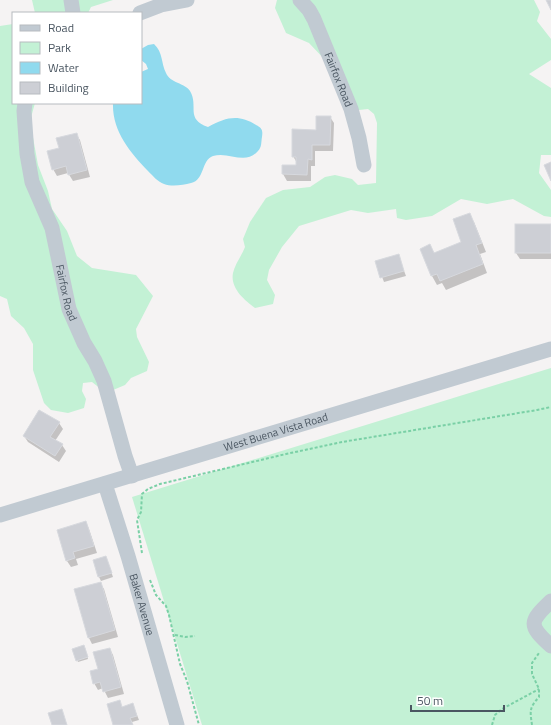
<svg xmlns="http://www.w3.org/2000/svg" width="551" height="725" font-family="'Titillium Web',sans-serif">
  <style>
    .green { fill: #c3f1d5 }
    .water { fill: #90daee }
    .shadow { fill: #0003 }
    .building { fill: #cdcfd5; stroke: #d7d9de }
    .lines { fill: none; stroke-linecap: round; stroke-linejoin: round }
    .path { stroke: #7ad0a6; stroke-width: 2; stroke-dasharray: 3 2; stroke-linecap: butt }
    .minor { stroke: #c1cad2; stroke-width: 15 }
    .labels { text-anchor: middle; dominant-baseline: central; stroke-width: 4; stroke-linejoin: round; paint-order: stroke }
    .street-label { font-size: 11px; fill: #4a5661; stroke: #fff }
  </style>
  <rect width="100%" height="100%" fill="#f5f3f3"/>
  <!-- green -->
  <g class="green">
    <polygon points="32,0 113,0 91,7 88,13 35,13"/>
    <path d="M277 0H534L540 12 537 21 551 39V60L529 74 551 88V155H541L539 173 551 190V217L544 216 513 199 487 204 461 199 432 216 406 220 397 218 396 209 368 213 351 210 299 226 282 247 269 270 267 280 275 295 273 304 255 308C244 300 230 288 233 273 235 264 242 255 245 247L243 239 250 222 266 198 283 190 310 187 325 177 335 175 352 179 358 185 376 183 377 123 374 114 368 109 359 110 345 106V81L309 43 286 33 275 8Z"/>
    <polygon points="13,24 13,103 35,103 30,121 38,165 48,191 52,209 67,231 77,256 92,268 136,275 153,296 136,329 137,337 149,362 147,371 131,378 125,385 106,393 92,382 83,383 82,391 86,399 84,408 68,413 51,410 44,403 33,370 33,344 24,328 11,316 7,299 0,296 0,26"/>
    <polygon points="551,368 551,725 202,725 132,497"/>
  </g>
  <!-- water -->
  <path class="water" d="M154 44C163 52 161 63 166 73 170 83 185 83 190 91 199 106 185 119 208 127 226 117 239 114 256 125 262 128 263 130 262 137 261 142 262 147 258 151 245 166 229 151 213 156 201 160 205 180 191 183 183 185 172 187 164 184 158 182 153 176 148 171 130 152 112 131 113 103H141V72L148 69 146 64 141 60V49L148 45Z"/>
  <!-- shadow -->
  <g class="shadow">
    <polygon points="330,117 334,123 333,151 315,151 315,166 311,166 311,181 287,181 283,174 283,166 297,166 297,163 293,156"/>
    <polygon points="76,134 80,140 90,177 73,181 68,173 57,176 53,169 60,149"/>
    <polygon points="469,214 474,222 486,252 480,254 487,273 446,290 442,283 437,285 432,276 421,249 430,245 434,253 463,242"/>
    <polygon points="551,225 551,259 520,259 516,253"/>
    <polygon points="398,255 406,276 384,282 376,261"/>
    <polygon points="59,423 63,429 55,441 62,445 66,451 59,462 28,442 24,436"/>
    <polygon points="86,522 89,529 97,553 76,559 78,565 71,567 67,561"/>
    <polygon points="106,557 113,577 101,581 99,577"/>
    <polygon points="100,583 104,589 118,637 92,644 89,638"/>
    <polygon points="85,648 88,659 78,662 77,660"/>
    <polygon points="110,649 113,655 124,694 108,698 103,688 98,690 94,683"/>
    <polygon points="133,705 139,720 132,722 133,725 114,725 122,708"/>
  </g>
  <!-- building -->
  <g class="building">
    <polygon points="546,0 551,0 551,10"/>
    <polygon points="316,116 331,116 330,145 312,145 312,160 308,159 307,175 282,174 282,165 296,165 296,157 292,157 292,129 316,130"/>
    <polygon points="77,133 87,170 68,175 66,166 52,170 47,151 59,148 56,138"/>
    <polygon points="551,162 551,181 544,165"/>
    <polygon points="470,213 482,243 476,245 483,264 440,281 437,274 431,276 420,249 430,244 434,253 461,242 453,219"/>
    <rect x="515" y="224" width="36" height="29"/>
    <polygon points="399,254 404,271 380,278 375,261"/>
    <polygon points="39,410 60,422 50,437 63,444 55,456 23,436"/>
    <polygon points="86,521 94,546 73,552 75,558 66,561 57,530"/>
    <polygon points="106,556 112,573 98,577 93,560"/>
    <polygon points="101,582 115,630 88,638 74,589"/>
    <polygon points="84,645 88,657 76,661 72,649"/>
    <polygon points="110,648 121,687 103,692 100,682 93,684 90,671 98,669 93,652"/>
    <polygon points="120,700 122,707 133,703 137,716 130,718 133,725 113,725 107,704"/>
    <polygon points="62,709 67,725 52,725 48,713"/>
  </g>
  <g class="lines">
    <!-- path -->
    <g class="path">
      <polyline points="142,553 137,520 141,512 142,494 148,489 160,484 286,454 342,442 537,410 551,407"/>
      <polyline points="150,580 156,595 166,606 169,615 180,664 187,681 199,725"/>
      <polyline points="175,635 185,637 195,636"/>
      <polyline points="492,725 495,715 502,709 539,689"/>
      <path d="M532 725C530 711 529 708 539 697V689L532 674V663L539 653"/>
    </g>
    <!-- minor -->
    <g class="minor">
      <polyline points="71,0 73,13"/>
      <path id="s1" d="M300 0 309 10 314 19 351 109 359 138 364 165"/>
      <polyline points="140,13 161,5 187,0"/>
      <path id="s2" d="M25 103 24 111 27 154 32 182 52 228 69 309 84 343 95 361 104 381 125 456 132 476"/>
      <path id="s3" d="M105 484 128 556 177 725"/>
      <path id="s4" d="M0 515 551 349"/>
      <path d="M551 601C529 622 528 625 551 646"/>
    </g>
  </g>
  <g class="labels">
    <!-- street labels -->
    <g class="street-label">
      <text stroke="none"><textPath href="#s1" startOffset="89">Fairfox Road</textPath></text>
      <text stroke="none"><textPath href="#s2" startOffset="196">Fairfox Road</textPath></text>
      <text stroke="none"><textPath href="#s4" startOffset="288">West Buena Vista Road</textPath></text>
      <text stroke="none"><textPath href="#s3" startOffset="126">Baker Avenue</textPath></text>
    </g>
  </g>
  <!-- legend -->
  <rect x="12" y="12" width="130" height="92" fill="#ffffff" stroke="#b7bbc0"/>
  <rect x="20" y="25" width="20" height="6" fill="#c1cad2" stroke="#b7bbc0"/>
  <text x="48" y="32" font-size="12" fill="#4a5661">Road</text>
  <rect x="20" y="42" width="20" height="12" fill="#c3f1d5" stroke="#b7bbc0"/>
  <text x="48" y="52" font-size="12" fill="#4a5661">Park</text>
  <rect x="20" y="62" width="20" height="12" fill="#90daee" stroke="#b7bbc0"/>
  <text x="48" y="72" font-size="12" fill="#4a5661">Water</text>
  <rect x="20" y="82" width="20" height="12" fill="#cdcfd5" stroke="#b7bbc0"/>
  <text x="48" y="92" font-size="12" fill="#4a5661">Building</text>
  <!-- scale -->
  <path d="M411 705v6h93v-6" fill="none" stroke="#4a5661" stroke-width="2"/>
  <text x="417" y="705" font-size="12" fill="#4a5661" stroke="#ffffff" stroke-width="3" paint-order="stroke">50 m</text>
</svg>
